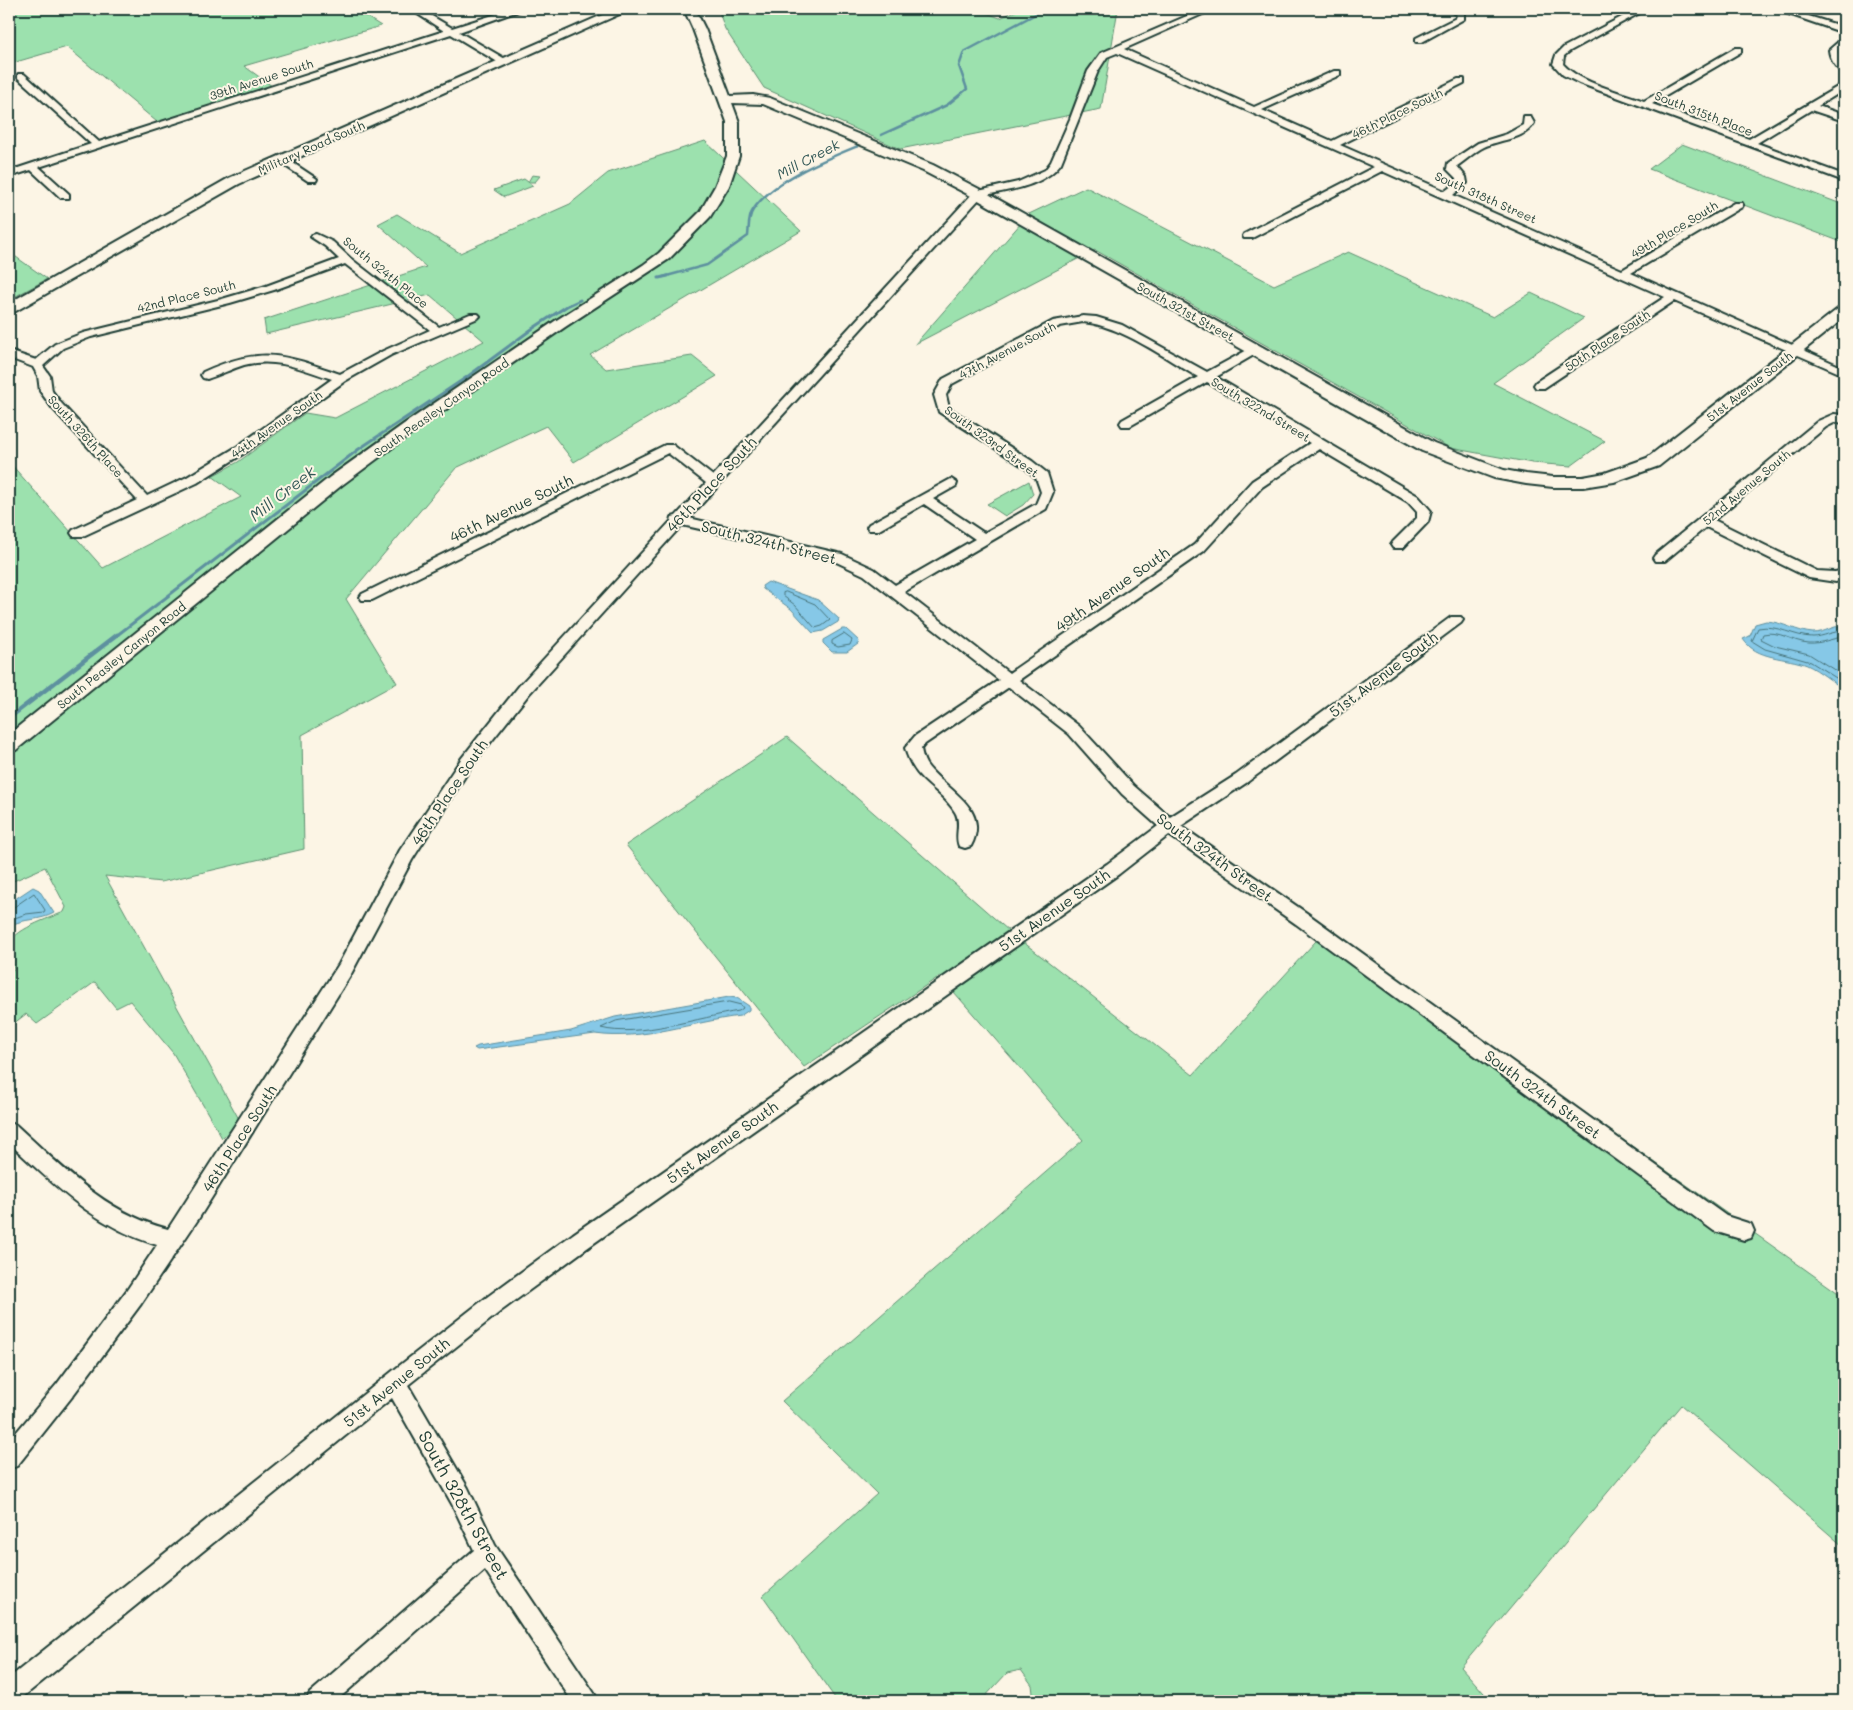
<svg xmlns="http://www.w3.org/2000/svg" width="1853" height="1710" font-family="Mali,sans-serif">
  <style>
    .green { fill: #9ce1ae; stroke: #5e8f71 }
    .water { fill: #86c8e7; stroke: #5d909f }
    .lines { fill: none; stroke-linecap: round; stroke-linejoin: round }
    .shore { stroke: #48757c; stroke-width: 1 }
    .stream-far2 { stroke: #5d909f; stroke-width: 2.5 }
    .stream-far1 { stroke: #5d909f; stroke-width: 3 }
    .stream { stroke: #5d909f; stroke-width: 4.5 }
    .minor-casing { stroke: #1f3d34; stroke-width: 4 }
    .major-casing { stroke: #1f3d34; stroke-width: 4 }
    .minor { fill: #fcf5e5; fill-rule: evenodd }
    .major { fill: #fcf5e5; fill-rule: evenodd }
    .labels { text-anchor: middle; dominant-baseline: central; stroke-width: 4; stroke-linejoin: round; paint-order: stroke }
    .far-street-label { font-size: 12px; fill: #1f3d34; stroke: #fcf5e5 }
    .far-water-label { font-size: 14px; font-style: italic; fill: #345958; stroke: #fcf5e5 }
    .street-label { font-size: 15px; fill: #1f3d34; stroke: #fcf5e5 }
    .water-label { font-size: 16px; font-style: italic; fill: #345958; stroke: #fcf5e5 }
    .near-street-label { font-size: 18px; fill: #1f3d34; stroke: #fcf5e5 }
  </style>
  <rect width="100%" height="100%" fill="#fcf5e5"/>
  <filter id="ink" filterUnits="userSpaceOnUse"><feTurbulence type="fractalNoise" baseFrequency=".02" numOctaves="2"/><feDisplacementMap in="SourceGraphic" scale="10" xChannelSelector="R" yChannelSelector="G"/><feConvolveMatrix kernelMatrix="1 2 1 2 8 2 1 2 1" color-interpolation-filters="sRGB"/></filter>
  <g filter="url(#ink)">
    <!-- green -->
    <g class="green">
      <polygon points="9,9 354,9 381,26 244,66 279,91 163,127 67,47 9,64"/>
      <polygon points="718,9 976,9 1000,18 1020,9 1118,9 1101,109 900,149 764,88 725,29"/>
      <path d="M705 141 801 231 590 355 606 369 692 356 717 376 574 462 546 426 456 468 346 599 397 683 302 735 304 849 161 882 105 876 240 1121 222 1138 173 1053 130 1001 116 1008 95 982 37 1024 26 1014 9 1027V974L14 969C11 962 8 955 9 946 11 930 50 918 64 912L66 907 45 867 9 883V462L103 568 241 497 212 476 238 462 305 413 335 418 484 341 430 295 266 334 264 320 426 267 378 224 397 214 460 253 570 204 608 173Z"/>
      <polygon points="1682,144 1844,205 1844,243 1649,169"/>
      <polygon points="532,175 540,176 535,182 528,182 533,186 504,197 494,190 524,179 528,182"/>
      <polygon points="1086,187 1274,285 1348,252 1493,317 1531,293 1584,318 1493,383 1605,441 1571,466 1532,463 1450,448 1095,250 915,344 1029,214"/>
      <polygon points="9,252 47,279 9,300"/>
      <polygon points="1029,481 1033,494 1023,505 1005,516 987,504"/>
      <polygon points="787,737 1009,931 1193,1075 1327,929 1844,1297 1844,1547 1681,1405 1461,1667 1491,1701 1034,1701 1032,1685 1021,1670 1007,1673 981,1701 837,1701 763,1596 877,1494 782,1401 1083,1140 940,976 804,1067 626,845"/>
    </g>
    <!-- water -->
    <g class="water">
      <polygon points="768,582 818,600 839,619 838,622 823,631 813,633 791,609 763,589 762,586"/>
      <path d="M1766 621C1783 622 1797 632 1813 633 1825 633 1833 625 1844 626V689C1832 682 1820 671 1807 665 1787 657 1756 660 1743 639L1750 636 1755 624Z"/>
      <polygon points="842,629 846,629 859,641 858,644 847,652 832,652 823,643 823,640"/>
      <path d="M33 887 39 890 54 913C40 921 24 918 9 926V903Z"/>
      <path d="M729 997 737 998 749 1006V1010L740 1016C692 1022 643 1041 595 1034L477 1050 474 1048 478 1046 571 1031 615 1017Z"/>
    </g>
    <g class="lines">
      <!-- shore -->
      <g class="shore">
        <polygon points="786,592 815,604 830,620 822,626 815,628 795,605 783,596 783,593"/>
        <path d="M1844 631C1833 631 1823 637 1813 637 1793 637 1778 624 1758 628L1752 641 1765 649 1811 662 1844 683"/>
        <polygon points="844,634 852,640 850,645 838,647 832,644 832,641"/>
        <path d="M1844 637C1832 638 1821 644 1809 643 1792 642 1780 630 1763 634L1761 639 1775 646 1809 654 1844 676"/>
        <polyline points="9,908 14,907 34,893 45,910 44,912 26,914 9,920"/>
        <path d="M729 1002 741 1005 743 1008 739 1011C701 1017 637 1038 601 1028L616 1021Z"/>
      </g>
      <!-- stream-far2 -->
      <g class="stream-far2">
        <polyline points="1842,9 1844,10"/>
        <polyline points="881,135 947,105 967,89 959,66 964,52 1045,9"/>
        <path d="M663 277 707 265 748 236C749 228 748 217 753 210 773 180 826 159 858 146"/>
      </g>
      <!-- stream-far1 -->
      <g class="stream-far1">
        <polyline points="659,278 668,276"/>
        <polyline points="116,636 359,449 467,377 532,329 567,306 580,300"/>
      </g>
      <!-- stream -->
      <polyline class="stream" points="9,718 117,635"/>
      <defs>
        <g id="minor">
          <polygon points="410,9 420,9 452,28 512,9 524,9 459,32 507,60 507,64 501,64 451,34 39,167 69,194 69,198 61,198 31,170 9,177 9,171 91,144 18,78 18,74 24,74 99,142 444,31"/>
          <path d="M1203 9H1214L1124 49 1254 107 1334 71H1340V75L1262 110 1332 141 1458 79H1464V83L1340 145 1445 191 1457 182 1456 178 1447 169 1448 163 1478 143 1507 134 1523 125 1524 116H1530L1534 123C1525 140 1499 139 1484 147 1474 152 1466 160 1457 166L1466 177 1467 183 1453 195 1622 270 1734 203H1742L1743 205 1742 207 1631 273 1844 368V375L1674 301 1544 388H1536L1534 385 1536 382 1665 297 1382 171 1252 238H1244L1243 236 1244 234 1374 167 1117 53 1107 57 1098 71 1061 163C1044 187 1008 190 982 196L689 518 842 554 874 569 895 585 975 539 924 504 879 530H869L867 527 869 524 951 479 957 483 956 486 933 499 984 533 1036 504 1041 492 1036 478 1024 467 939 412 934 395 943 379 1053 321 1083 316 1096 317 1122 325 1207 372 1251 348H1259L1261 350 1259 352 1216 377 1418 496 1431 511 1428 522 1403 548H1393L1391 545 1393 542 1417 518V512L1408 502 1319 449 1262 487 1204 551 1019 680 1079 726 1134 786 1170 817 1236 775 1451 617H1461L1463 620 1461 623 1246 783 1181 826 1308 914 1726 1216 1751 1224 1754 1231 1751 1238 1744 1240 1714 1231 1296 924 1169 835 1119 874 587 1248 501 1311 408 1385 468 1488 495 1545 594 1693 598 1701H572L485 1570 336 1701H306L310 1693 474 1550 452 1504 392 1398 18 1701H9V1678L399 1366 487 1297 573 1234 1107 864 1158 826 1122 794 1069 734 1009 687 925 744 921 749C922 754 923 759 926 764 943 789 992 807 971 846L965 848 959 846C954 836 962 823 955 812 939 786 915 784 905 748L915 736 999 680 864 575 832 560 815 555 682 525 529 694 471 767 412 860 351 974 199 1218 141 1304 71 1398 17 1466 9 1469V1441L57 1384 127 1290 157 1245C94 1226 56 1186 9 1143V1123L16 1125C62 1167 105 1213 168 1229L339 964 400 850 461 759 519 686 671 521 672 517 676 516 706 483 668 453 372 600H362L360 597 362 594 665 445H673L713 476 974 192 1018 182 1045 170 1051 162 1070 119 1088 71 1101 53ZM1083 322C1120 325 1166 359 1198 377L1122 420 1120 423 1122 426H1130L1207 382 1310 443 1252 481 1194 545 1009 673 904 592 1046 509 1053 492 1047 473 1032 461 949 408 946 395 952 384 1060 326Z"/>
          <polygon points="1447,9 1457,9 1464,12 1464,19 1422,42 1416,42 1416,38 1456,18 1457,15"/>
          <path d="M1637 9H1647L1570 51 1564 56 1563 64C1580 83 1620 92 1644 101L1735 48H1741V52L1652 104 1749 139 1844 83V90L1818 106 1844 115V121L1811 110 1757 143 1844 175V181L1579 83 1563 75 1553 64 1556 55 1564 47Z"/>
          <polygon points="1774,9 1786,9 1844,27 1844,33"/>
          <path d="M1844 37V44L1838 51C1839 59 1845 64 1844 73 1836 69 1830 59 1829 50Z"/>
          <polygon points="281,156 284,157 317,179 316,181 308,181 278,161 278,157"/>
          <path d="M316 234 333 242 350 258 439 327 470 314H478L480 316 478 318 391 355 345 381 246 452 197 483 83 536H73L71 533 73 530 137 500 53 409 40 391 38 376 33 367 9 358V351L36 360 55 344 83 333 222 299 266 286 339 259 325 246 311 237 312 235ZM345 264 430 330 383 351 340 374C282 354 262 346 203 372L201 375 203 378 207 379C220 375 231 369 244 365 276 357 302 369 332 379L238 446 187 477 147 496 61 403 52 391 50 376 43 366 63 348 91 337 230 303 274 290Z"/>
          <polygon points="1834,414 1844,415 1844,423 1836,422 1826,427 1714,520 1817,571 1835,572 1844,570 1844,579 1836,582 1809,578 1706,527 1665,561 1655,561 1653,558 1655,555 1818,421"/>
        </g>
        <g id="major">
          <polygon points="616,9 631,9 239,184 14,312 9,313 9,303 229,178"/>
          <polygon points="684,9 695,9 705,29 730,96 753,95 770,98 933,165 983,191 1434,443 1504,470 1526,474 1553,477 1583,477 1605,473 1647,458 1839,308 1844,307 1844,318 1659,466 1614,482 1583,487 1553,487 1526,484 1494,478 1422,451 973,197 923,171 763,104 732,103 739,122 739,156 729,186 710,217 669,259 565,327 416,430 342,485 16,750 9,752 9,734 330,477 404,424 555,321 643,265 659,253 700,212 715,186 727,156 727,122 693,29"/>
        </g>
      </defs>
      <!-- minor casing -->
      <use href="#minor" class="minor-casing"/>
      <!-- major casing -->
      <use href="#major" class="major-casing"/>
      <!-- minor -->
      <use href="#minor" class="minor"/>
      <!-- major -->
      <use href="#major" class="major"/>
    </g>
  </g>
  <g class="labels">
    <!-- far-street labels -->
    <g class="far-street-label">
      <text transform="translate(261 79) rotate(-18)">39th Avenue South</text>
      <text transform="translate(1397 113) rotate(-26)">46th Place South</text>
      <text transform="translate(1704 113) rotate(21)">South 315th Place</text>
      <text transform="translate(311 147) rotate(-24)">Military Road South</text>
      <text transform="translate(1486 197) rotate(24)">South 318th Street</text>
      <text transform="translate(1674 229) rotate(-31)">49th Place South</text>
      <text transform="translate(386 272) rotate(39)">South 324th Place</text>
      <text transform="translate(186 296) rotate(-14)">42nd Place South</text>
      <text transform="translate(1186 311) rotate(29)">South 321st Street</text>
      <text transform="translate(1607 340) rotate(-34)">50th Place South</text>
      <text transform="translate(1007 350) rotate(-28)">47th Avenue South</text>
      <text transform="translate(1749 386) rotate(-38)">51st Avenue South</text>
      <text transform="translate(441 407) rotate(-35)">South Peasley Canyon Road</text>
      <text transform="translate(1261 409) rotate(31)">South 322nd Street</text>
      <text transform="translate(276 424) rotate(-35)">44th Avenue South</text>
      <text transform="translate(86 436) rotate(48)">South 326th Place</text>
      <text transform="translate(992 441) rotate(36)">South 323rd Street</text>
      <text transform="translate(1746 487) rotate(-40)">52nd Avenue South</text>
      <text transform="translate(121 655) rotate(-39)">South Peasley Canyon Road</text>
    </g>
    <!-- far-water labels -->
    <g class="far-water-label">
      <text transform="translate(808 159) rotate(-28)">Mill Creek</text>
    </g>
    <!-- street labels -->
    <g class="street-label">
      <text transform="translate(711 484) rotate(-47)">46th Place South</text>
      <text transform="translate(511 508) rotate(-26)">46th Avenue South</text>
      <text transform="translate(769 542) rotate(14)">South 324th Street</text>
      <text transform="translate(1112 589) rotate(-35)">49th Avenue South</text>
      <text transform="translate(1383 674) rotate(-37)">51st Avenue South</text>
      <text transform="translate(449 792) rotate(-56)">46th Place South</text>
      <text transform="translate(1215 857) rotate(36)">South 324th Street</text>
      <text transform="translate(1054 910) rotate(-35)">51st Avenue South</text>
      <text transform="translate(1543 1094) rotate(36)">South 324th Street</text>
      <text transform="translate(239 1138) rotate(-57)">46th Place South</text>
      <text transform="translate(722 1142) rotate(-35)">51st Avenue South</text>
      <text transform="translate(396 1382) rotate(-39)">51st Avenue South</text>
    </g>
    <!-- water labels -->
    <g class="water-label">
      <text transform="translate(282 493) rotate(-38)">Mill Creek</text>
    </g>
    <!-- near-street labels -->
    <g class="near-street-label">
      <text transform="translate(464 1505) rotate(61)">South 328th Street</text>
    </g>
  </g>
  <!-- margin -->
  <rect width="1853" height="1710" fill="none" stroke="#fcf5e5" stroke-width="30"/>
  <rect x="15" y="15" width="1823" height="1680" fill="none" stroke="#1f3d34" stroke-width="2" filter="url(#ink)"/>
</svg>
